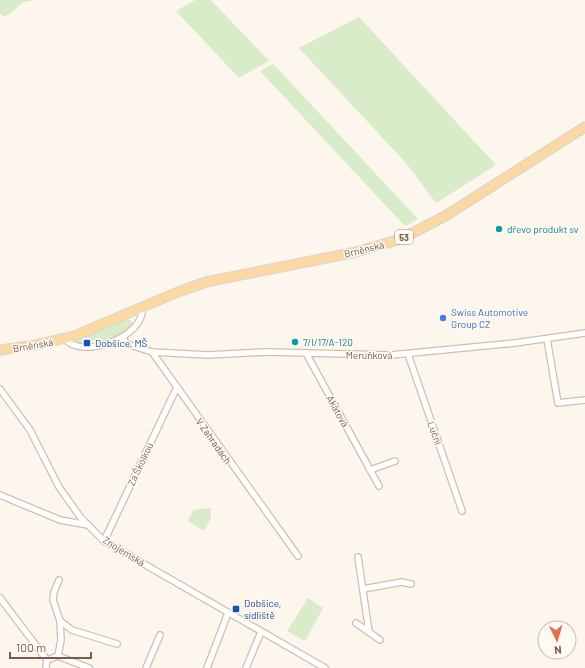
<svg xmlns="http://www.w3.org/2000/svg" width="585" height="668" font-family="Barlow,sans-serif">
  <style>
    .green { fill: #d8ecc9 }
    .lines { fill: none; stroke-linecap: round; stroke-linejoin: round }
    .minor-casing { stroke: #d1beb0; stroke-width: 8 }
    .primary-casing { stroke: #dad1cd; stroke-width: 11 }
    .minor { stroke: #fff; stroke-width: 5.5 }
    .primary { stroke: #fbd9a5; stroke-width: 9 }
    .culture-dot { fill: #0f9aa8; stroke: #fffaf3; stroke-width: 1.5 }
    .shop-dot { fill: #3f7fe0; stroke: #fffaf3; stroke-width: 1.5 }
    .transit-dot { fill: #1a4fb4; stroke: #fffaf3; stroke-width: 1.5 }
    .labels { text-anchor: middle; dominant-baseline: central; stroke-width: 3; stroke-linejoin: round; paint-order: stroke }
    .shield { fill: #fffaf3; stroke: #a28b7f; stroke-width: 1 }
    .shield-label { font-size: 9px; font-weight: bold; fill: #7a5c4d }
    .culture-label { font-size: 10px; fill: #0d838f; stroke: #fffaf3; text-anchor: start }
    .street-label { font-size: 10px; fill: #7a5c4d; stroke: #fffaf3 }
    .shop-label { font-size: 10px; fill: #366cbe; stroke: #fffaf3; text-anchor: start }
    .transit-label { font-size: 10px; fill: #164399; stroke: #fffaf3; text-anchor: start }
  </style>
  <rect width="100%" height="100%" fill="#fdf6ec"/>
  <!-- green -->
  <g class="green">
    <polygon points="0,0 36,0 24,2 5,17 0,14"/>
    <polygon points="195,0 211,0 269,61 239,78 176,11"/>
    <polygon points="359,17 496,165 436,203 406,163 299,48"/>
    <polygon points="273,64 276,67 418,219 405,226 260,71"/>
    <polygon points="125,319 131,320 132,324 119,336 97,342 96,341 82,342 80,344 76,343 78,339"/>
    <polygon points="211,508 211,518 204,531 188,521 193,510"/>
    <polygon points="308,598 323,608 305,641 287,631"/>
  </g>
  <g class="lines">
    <defs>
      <g id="minor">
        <polyline points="123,338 127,344 152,352 298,556"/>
        <path d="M65 339C82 360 146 337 142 307"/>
        <polyline points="547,339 558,403 585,400"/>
        <polyline points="152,352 208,355 266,352 391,355 515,343 585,333"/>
        <polyline points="306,353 379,486"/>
        <polyline points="408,354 462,511"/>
        <polyline points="0,389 30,430 59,487 81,518 104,541 325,668"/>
        <polyline points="370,470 395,461"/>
        <polyline points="0,495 60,520 88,525"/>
        <polyline points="104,541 177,387"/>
        <polyline points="358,557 369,632"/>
        <polyline points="59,580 54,592 53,600 60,621 72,630 117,644"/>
        <polyline points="363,589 402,582 411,584"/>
        <polyline points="0,598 47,660 46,668"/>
        <polyline points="356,623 380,640"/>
        <polyline points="58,656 61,640 60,621"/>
        <polyline points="47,660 58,656 89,668"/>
        <polyline points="146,668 160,635"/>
        <polyline points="207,668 228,613"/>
        <polyline points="246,668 261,632"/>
      </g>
      <polyline id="primary" points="0,350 35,345 74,336 178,292 206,282 356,252 401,239 447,215 585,127"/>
    </defs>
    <!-- minor casing -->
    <use href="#minor" class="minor-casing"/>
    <!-- primary casing -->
    <use href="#primary" class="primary-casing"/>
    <!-- minor -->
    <use href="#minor" class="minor"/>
    <!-- primary -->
    <use href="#primary" class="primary"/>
  </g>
  <!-- markers -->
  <g class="culture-dot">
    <circle cx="499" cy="229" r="4"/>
    <circle cx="295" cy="342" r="4"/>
  </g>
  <circle class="shop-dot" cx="443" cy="318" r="4"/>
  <g class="transit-dot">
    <rect x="83" y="339" width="8" height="8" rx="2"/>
    <rect x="232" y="605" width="8" height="8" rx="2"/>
  </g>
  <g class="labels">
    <!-- shield labels -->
    <rect class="shield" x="395" y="230" width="18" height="14" rx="3"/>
    <g class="shield-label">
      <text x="404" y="237">53</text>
    </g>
    <!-- culture labels -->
    <g class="culture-label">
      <text x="507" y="229">dřevo produkt sv</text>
      <text x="303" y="342">7/I/17/A-120</text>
    </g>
    <!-- street labels -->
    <g class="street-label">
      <text transform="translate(364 249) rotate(-14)">Brněnská</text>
      <text transform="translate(33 345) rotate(-10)">Brněnská</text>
      <text x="369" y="355">Meruňková</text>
      <text transform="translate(338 411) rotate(61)">Akátová</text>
      <text transform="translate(435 433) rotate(71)">Luční</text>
      <text transform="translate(214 441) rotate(55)">V Zahradách</text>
      <text transform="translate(140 464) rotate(-65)">Za Školkou</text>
      <text transform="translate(124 551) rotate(32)">Znojemská</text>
    </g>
    <!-- shop labels -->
    <g class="shop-label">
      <text x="451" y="312">Swiss Automotive<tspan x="451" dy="12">Group CZ</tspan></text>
    </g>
    <!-- transit labels -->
    <g class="transit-label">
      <text x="95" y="343">Dobšice, MŠ</text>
      <text x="244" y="603">Dobšice,<tspan x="244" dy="12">sídliště</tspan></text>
    </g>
  </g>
  <!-- north arrow -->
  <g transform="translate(557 640) rotate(175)"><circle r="19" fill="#fffaf3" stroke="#cabbb1"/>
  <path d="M0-3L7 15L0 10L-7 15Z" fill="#e76f51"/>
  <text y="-6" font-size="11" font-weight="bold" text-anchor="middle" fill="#7a5c4d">N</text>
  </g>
  <!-- scale -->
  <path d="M10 652v6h81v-6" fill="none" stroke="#7a5c4d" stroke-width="2"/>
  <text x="16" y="652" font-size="12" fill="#7a5c4d" stroke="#fffaf3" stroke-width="3" paint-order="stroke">100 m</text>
</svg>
